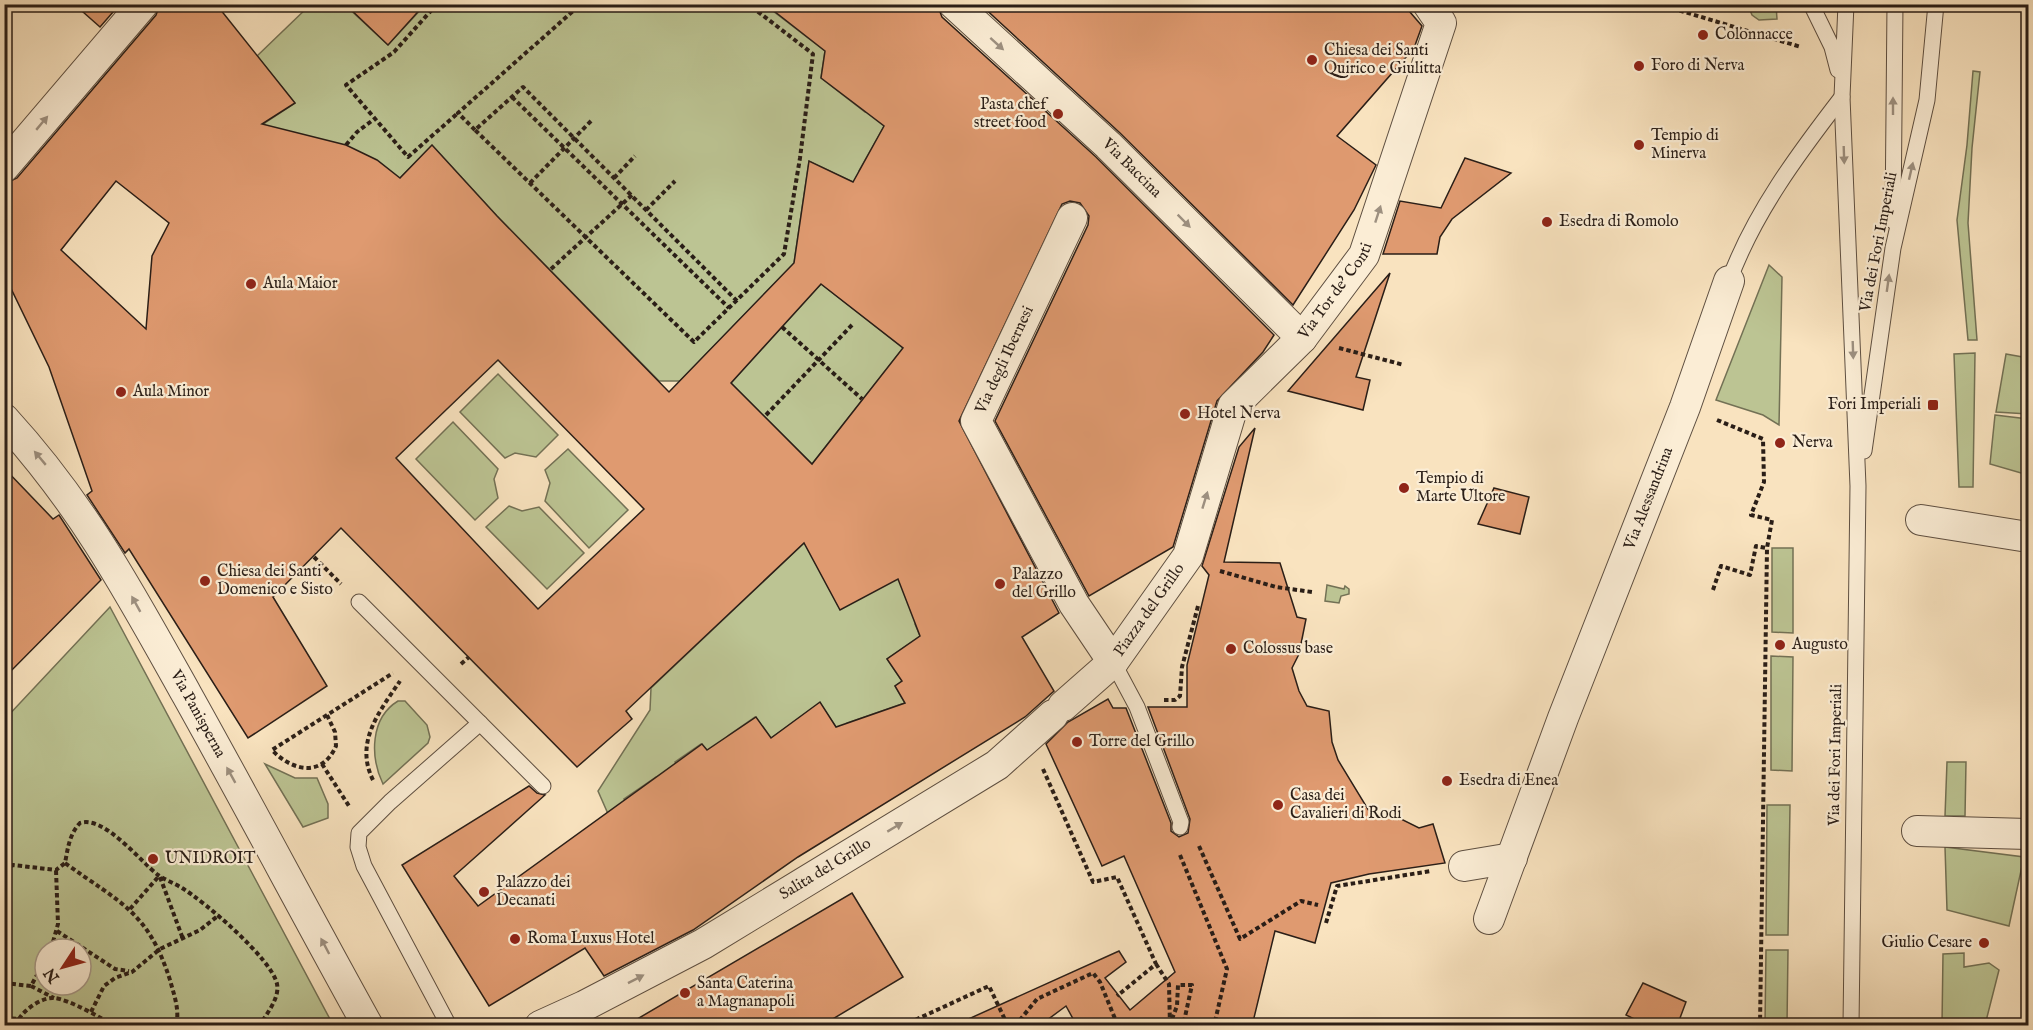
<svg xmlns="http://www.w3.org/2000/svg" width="2033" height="1030" font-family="'IM FELL English',serif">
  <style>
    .green { fill: #bcc493; stroke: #737155; stroke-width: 1.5; fill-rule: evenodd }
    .building { fill: #df9a70; stroke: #2a1e17; stroke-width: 1.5; fill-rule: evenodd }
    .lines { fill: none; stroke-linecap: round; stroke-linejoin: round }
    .lane-casing { stroke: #5e4f41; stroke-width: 17 }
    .street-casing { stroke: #5e4f41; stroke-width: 32 }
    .path { stroke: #2a1e17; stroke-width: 4; stroke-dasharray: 4.5 3; stroke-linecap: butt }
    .lane { stroke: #fbedd5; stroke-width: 15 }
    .street { stroke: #fbedd5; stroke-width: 30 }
    .oneway { fill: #9d9080 }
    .poi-dot { fill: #8f2418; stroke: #fbedd5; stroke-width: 2 }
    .labels { text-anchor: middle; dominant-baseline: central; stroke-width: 4.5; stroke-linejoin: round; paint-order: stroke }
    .poi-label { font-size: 16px; fill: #2a1e17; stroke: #fbedd5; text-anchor: start }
    .street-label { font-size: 16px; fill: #2a1e17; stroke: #fbedd5 }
  </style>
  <rect width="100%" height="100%" fill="#f9e3bf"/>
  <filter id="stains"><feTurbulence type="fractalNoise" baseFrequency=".00333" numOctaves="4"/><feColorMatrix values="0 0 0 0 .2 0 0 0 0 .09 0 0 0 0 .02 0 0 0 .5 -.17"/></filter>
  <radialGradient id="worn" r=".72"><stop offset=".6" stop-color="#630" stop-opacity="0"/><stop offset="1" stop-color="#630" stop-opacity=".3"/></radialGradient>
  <!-- green -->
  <g class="green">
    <polygon points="310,5 345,5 388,45 425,5 765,5 825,51 821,78 865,112 892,112 859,171 884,197 809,161 794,263 680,381 659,381 497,216 432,145 400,178 249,140 266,122 295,103 257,56"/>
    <polygon points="1748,5 1776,5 1777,19 1759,20 1752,15"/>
    <polygon points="1973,71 1980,72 1972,148 1968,223 1977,340 1968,340 1957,220 1967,145"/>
    <polygon points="1769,265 1782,277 1779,425 1763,415 1716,400"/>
    <polygon points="821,284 903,348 812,464 731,383"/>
    <polygon points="1975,353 1973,487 1959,487 1954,354"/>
    <polygon points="2006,354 2028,358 2028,414 1996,412"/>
    <polygon points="498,374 558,435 536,457 515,453 505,458 460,412"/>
    <polygon points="1995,415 2028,419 2028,475 1990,464"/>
    <polygon points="453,422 498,469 494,479 498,498 475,520 416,459"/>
    <polygon points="568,449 628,510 589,548 545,501 550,483 545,470"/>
    <polygon points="509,506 522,511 539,507 584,553 547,589 486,527"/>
    <polygon points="804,543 936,558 931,614 915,624 920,636 887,659 902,681 895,686 905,703 847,723 843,738 820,703 771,738 755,717 729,735 710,754 701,744 675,762 692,788 672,802 656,777 624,799 642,824 609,816 598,791 650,710 651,688"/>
    <polygon points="1772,548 1793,548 1793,633 1772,632"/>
    <polygon points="1327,585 1344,589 1345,586 1349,589 1349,594 1341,596 1339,603 1325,601"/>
    <path d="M110 607 331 1021 326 1025H5V719ZM45 949H81V985H45Z"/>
    <polygon points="1771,656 1793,657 1792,771 1771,770"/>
    <path d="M398 701H405L427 725 430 737 428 743 383 784C370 757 370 718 398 701Z"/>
    <polygon points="1947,762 1966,762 1965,816 1945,816"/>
    <polygon points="265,764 295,778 317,778 328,804 328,818 303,827"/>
    <polygon points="1767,805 1790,805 1788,935 1766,935"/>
    <polygon points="1945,847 2024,857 2009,926 1947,910"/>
    <polygon points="1766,950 1788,950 1787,1025 1765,1025"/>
    <polygon points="1964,953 1964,967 1989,963 1999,970 1985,1025 1942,1025 1943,954"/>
  </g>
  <!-- building -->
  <g class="building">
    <polygon points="74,4 120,4 100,27"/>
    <path d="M160 4H216L295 103 262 124 346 145 377 160 400 178 432 145 497 216 669 392 794 263 809 161 853 182 884 126 821 78 825 51 765 4H937L942 17 1096 157 1274 335 1263 352 1217 401 1173 547 1089 596 995 421 1088 225 1089 216 1080 203 1070 201 1062 204 959 421 1059 613 1022 637 1054 691 1025 717 798 857 693 930 604 976 585 948 489 1006 402 865 529 786 537 793 545 795 454 876 478 906 702 744 707 750 756 717 771 738 820 702 836 727 905 703 895 686 902 681 887 659 920 636 898 579 840 610 804 543 626 711 632 719 577 767 341 528 273 597 327 686 248 738 129 549 125 553 87 495 92 491 49 367 4 274V184L17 178 156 15ZM116 181 169 223 152 256 146 329 61 250ZM821 284 903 348 812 464 731 383ZM498 360 644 509 538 609 396 458Z"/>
    <polygon points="345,4 425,4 388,45"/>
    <polygon points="980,4 1403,4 1422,26 1414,48 1337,136 1376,165 1354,210 1293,305 1120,133"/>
    <polygon points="1465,158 1511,173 1452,219 1440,237 1437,254 1383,254 1400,201 1441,208"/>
    <polygon points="1390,273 1356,377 1370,380 1363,410 1288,391"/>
    <polygon points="1255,428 1224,562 1280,563 1297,617 1306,619 1299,654 1292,668 1299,691 1307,706 1329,711 1332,742 1338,760 1372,816 1387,812 1419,828 1433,824 1445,863 1369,874 1331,883 1315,943 1275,931 1252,1026 1077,1026 1066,1006 1039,1026 953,1026 1119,951 1126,962 1105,978 1130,1010 1175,972 1124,856 1102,866 1046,744 1068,722 1108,699 1113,708 1126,708 1171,823 1171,831 1179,837 1188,833 1190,819 1148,707 1187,707 1187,665 1209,575 1202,566 1239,447"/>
    <polygon points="4,468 53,519 59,515 101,580 4,678"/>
    <polygon points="1494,488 1529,497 1520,534 1478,524"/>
    <polygon points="852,893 903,977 821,1026 627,1025"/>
    <polygon points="1643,983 1686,1002 1677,1026 1649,1026 1626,1015"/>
  </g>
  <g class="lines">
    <defs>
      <g id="lane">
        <polyline points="1811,4 1832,47 1838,70"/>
        <polyline points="1846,4 1842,97 1858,486 1851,1026"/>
        <polyline points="1893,221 1895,4"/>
        <path d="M1729 281C1754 213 1798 154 1842 97"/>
        <polyline points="1864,451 1893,248 1927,100 1936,4"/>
        <polyline points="359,602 543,786"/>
        <polyline points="1113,662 1137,707 1181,822 1180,827"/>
        <polyline points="449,1026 364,866 358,847 359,833 390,802 480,723"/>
      </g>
      <g id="street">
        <path id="s1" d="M954 4 1108 145 1302 338"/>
        <polyline points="4,167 143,4"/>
        <polyline points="1072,218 976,421 1074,604 1113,662"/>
        <path id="s2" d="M4 419C83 505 130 593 187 695 248 804 307 916 368 1026"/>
        <polyline points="1921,520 2028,537"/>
        <path id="s3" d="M1063 706 1113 662 1188 556 1233 406 1302 338 1364 255 1441 23 1428 4"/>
        <polyline points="1917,831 2028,834"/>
        <polyline points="1464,866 1512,858"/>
        <path id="s4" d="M1489 919 1563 718 1685 407 1729 281"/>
        <path id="s5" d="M540 1026 584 1006 703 944 997 765 1053 715"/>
      </g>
    </defs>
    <!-- lane casing -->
    <use href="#lane" class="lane-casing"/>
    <!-- street casing -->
    <use href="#street" class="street-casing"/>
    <!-- path -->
    <g class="path">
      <polyline points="437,4 394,52 346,85 408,157 458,113"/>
      <polyline points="1658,4 1801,47"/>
      <polyline points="512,97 729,308"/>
      <polyline points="475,130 458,113 581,4"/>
      <polyline points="346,145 357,132 373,120"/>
      <polyline points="614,178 635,156"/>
      <polyline points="530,183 593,119"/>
      <polyline points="646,210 675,181"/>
      <polyline points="551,269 632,195"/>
      <polyline points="737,301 523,87 475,130 694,342 784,254 800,158 813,54 748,4"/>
      <polyline points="782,327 862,399"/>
      <polyline points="1339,348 1404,365"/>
      <polyline points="766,415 852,325"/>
      <polyline points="1717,420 1763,439 1764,482 1751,515 1772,520 1767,548 1760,1026"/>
      <polyline points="314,557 341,584"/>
      <polyline points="1220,571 1276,587 1312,592"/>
      <polyline points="1713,590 1721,566 1750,575 1756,546 1766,548"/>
      <polyline points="461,664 469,657"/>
      <polyline points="1164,700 1175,700 1180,696 1182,667 1198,606"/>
      <path d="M327 715 335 732 336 746C322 778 292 771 272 750L393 673"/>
      <polyline points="322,764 349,806"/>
      <polyline points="1043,769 1093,882 1117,877 1156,964 1117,996"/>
      <path d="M373 780C354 742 380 711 400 681"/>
      <polyline points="1199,846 1240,939 1301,901 1318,905"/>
      <polyline points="1180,855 1227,969 1214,1026"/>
      <path d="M65 863C120 903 148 911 170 980 174 995 180 1010 176 1026"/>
      <path d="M4 870 13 865 56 870 65 863C68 848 69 835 80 823 104 815 140 861 158 875 165 880 174 883 182 888 205 902 272 959 277 984 280 998 266 1015 259 1026"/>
      <polyline points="160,877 183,939"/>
      <polyline points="130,909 159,876"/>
      <polyline points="1326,923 1337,886 1431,871"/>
      <polyline points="57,931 115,969 129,971"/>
      <polyline points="51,949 58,924 56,870"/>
      <polyline points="1156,964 1169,984 1170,1026"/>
      <polyline points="4,983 31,986 45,960"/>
      <polyline points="31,986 54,998"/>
      <polyline points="91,1012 104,986 115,978 132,972 160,949 200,930 219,915"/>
      <polyline points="4,1018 19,1019 20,1026"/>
      <path d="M19 1019C25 1009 42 997 54 998 68 999 102 1018 114 1026"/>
      <polyline points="1172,1019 1177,1006 1178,985 1192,985 1183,1026"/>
      <polyline points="902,1026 989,986 1008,1026"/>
      <polyline points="1015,1026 1037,999 1093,973 1100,982 1118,1026"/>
      <polyline points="1077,1026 1077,1025"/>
    </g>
    <!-- lane -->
    <use href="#lane" class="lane"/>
    <!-- street -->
    <use href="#street" class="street"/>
  </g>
  <!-- one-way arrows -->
  <defs><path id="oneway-solid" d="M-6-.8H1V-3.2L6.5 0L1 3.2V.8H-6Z" transform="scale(1.5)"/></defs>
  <g class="oneway">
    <use href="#oneway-solid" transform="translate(997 44) rotate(42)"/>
    <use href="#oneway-solid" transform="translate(1893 106) rotate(-90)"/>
    <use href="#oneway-solid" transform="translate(42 123) rotate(-50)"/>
    <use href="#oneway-solid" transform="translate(1844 155) rotate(88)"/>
    <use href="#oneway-solid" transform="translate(1911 171) rotate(-77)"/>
    <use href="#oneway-solid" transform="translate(1378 214) rotate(-72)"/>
    <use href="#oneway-solid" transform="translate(1184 221) rotate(45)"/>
    <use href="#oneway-solid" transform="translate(1888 283) rotate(-82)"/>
    <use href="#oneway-solid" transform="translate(1853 350) rotate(88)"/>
    <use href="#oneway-solid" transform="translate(40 458) rotate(-130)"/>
    <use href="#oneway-solid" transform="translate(1205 500) rotate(-73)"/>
    <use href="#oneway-solid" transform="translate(136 604) rotate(-119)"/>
    <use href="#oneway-solid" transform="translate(231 775) rotate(-119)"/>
    <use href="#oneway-solid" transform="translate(895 827) rotate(-31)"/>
    <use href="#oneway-solid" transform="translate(325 946) rotate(-118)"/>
    <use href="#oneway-solid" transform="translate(636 979) rotate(-27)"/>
  </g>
  <!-- markers -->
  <g class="poi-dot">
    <circle cx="1703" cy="35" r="6"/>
    <circle cx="1312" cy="60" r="6"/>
    <circle cx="1639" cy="66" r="6"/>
    <circle cx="1058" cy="114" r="6"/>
    <circle cx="1639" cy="145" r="6"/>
    <circle cx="1547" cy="222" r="6"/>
    <circle cx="251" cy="284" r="6"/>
    <circle cx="121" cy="392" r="6"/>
    <rect x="1927" y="399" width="12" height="12" rx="3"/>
    <circle cx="1185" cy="414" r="6"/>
    <circle cx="1780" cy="443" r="6"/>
    <circle cx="1404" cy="488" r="6"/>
    <circle cx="205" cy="581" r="6"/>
    <circle cx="1000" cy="584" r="6"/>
    <circle cx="1780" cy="645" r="6"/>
    <circle cx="1231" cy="649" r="6"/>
    <circle cx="1077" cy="742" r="6"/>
    <circle cx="1447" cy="781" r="6"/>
    <circle cx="1278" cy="805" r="6"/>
    <circle cx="153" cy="859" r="6"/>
    <circle cx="484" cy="892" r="6"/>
    <circle cx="515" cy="939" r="6"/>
    <circle cx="1984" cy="943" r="6"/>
    <circle cx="685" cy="993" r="6"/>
  </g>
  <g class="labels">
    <!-- poi labels -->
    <g class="poi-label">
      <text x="1715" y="35">Colonnacce</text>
      <text x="1324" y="51">Chiesa dei Santi<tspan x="1324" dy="18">Quirico e Giulitta</tspan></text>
      <text x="1651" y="66">Foro di Nerva</text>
      <text x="1046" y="105" text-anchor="end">Pasta chef<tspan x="1046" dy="18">street food</tspan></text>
      <text x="1651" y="136">Tempio di<tspan x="1651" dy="18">Minerva</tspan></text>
      <text x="1559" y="222">Esedra di Romolo</text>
      <text x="263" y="284">Aula Maior</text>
      <text x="133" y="392">Aula Minor</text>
      <text x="1921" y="405" text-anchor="end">Fori Imperiali</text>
      <text x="1197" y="414">Hotel Nerva</text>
      <text x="1792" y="443">Nerva</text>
      <text x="1416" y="479">Tempio di<tspan x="1416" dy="18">Marte Ultore</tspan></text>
      <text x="217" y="572">Chiesa dei Santi<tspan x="217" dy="18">Domenico e Sisto</tspan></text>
      <text x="1012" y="575">Palazzo<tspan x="1012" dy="18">del Grillo</tspan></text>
      <text x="1792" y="645">Augusto</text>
      <text x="1243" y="649">Colossus base</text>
      <text x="1089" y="742">Torre del Grillo</text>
      <text x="1459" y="781">Esedra di Enea</text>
      <text x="1290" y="796">Casa dei<tspan x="1290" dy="18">Cavalieri di Rodi</tspan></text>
      <text x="165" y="859">UNIDROIT</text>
      <text x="496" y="883">Palazzo dei<tspan x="496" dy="18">Decanati</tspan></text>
      <text x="527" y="939">Roma Luxus Hotel</text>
      <text x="1972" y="943" text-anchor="end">Giulio Cesare</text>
      <text x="697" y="984">Santa Caterina<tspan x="697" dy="18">a Magnanapoli</tspan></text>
    </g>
    <!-- street labels -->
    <g class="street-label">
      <text stroke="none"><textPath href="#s1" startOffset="242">Via Baccina</textPath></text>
      <text transform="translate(1879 242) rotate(-79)">Via dei Fori Imperiali</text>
      <text stroke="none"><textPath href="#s3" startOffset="508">Via Tor de' Conti</textPath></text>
      <text transform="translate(1005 360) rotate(-65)">Via degli Ibernesi</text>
      <text stroke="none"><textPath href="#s4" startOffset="450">Via Alessandrina</textPath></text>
      <text stroke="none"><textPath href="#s3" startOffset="130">Piazza del Grillo</textPath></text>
      <text stroke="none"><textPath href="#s2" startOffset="354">Via Panisperna</textPath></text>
      <text transform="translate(1836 755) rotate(-89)">Via dei Fori Imperiali</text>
      <text stroke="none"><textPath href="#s5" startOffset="326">Salita del Grillo</textPath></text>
    </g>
  </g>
  <!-- margin -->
  <rect width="2033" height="1030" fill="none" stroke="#f9e3bf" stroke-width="24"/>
  <rect x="6" y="6" width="2021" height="1018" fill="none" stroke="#2a1e17" stroke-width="3"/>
  <rect x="12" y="12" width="2009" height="1006" fill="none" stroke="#2a1e17" stroke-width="1.5"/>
  <!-- north arrow -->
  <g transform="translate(63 967) rotate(234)"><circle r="28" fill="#fbedd5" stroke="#a79a89" stroke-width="1.5"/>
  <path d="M0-4.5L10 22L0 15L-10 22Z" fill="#8f2418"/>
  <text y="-9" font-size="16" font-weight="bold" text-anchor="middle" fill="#2a1e17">N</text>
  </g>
  <rect width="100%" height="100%" filter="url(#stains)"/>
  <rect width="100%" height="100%" fill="url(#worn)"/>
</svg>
